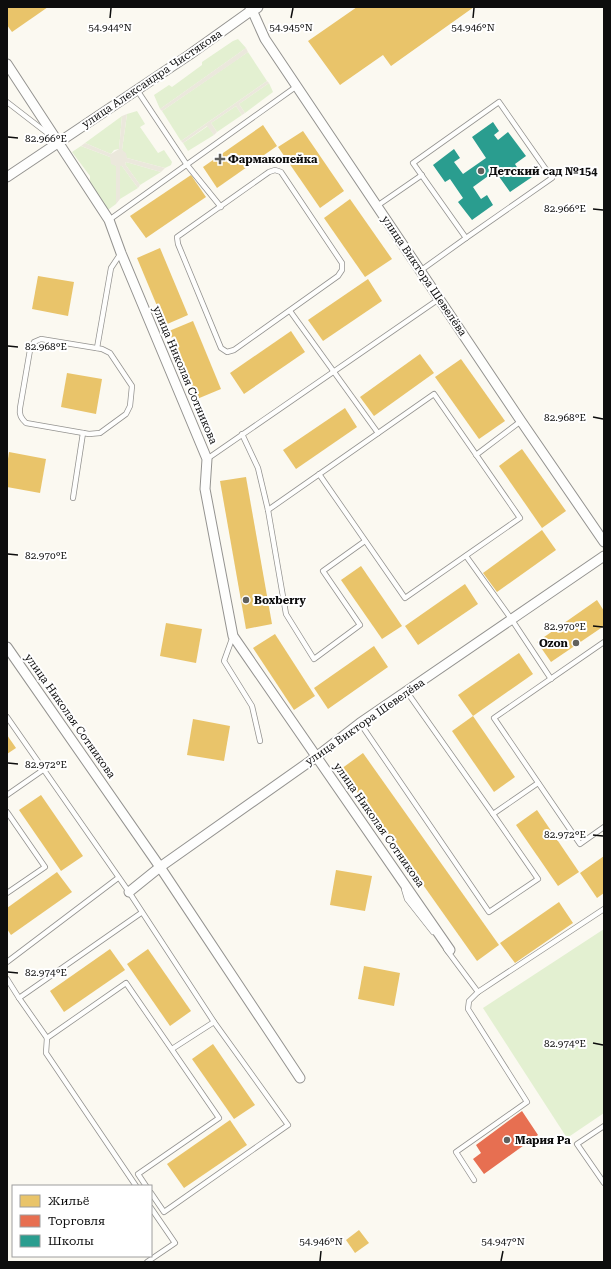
<svg xmlns="http://www.w3.org/2000/svg" width="611" height="1269" font-family="'Roboto Serif',serif">
  <style>
    .green { fill: #e3f0d1 }
    .plaza { fill: #ebe8dc }
    .homes { fill: #e9c46a }
    .shops { fill: #e76f51 }
    .schools { fill: #2a9d8f }
    .lines { fill: none; stroke-linecap: round; stroke-linejoin: round }
    .service-casing { stroke: #949390; stroke-width: 6 }
    .minor-casing { stroke: #949390; stroke-width: 11 }
    .tertiary-casing { stroke: #949390; stroke-width: 13 }
    .service { stroke: #fefefd; stroke-width: 4.5 }
    .minor { stroke: #fefefd; stroke-width: 9 }
    .tertiary { stroke: #fefefd; stroke-width: 11 }
    .ticks { fill: none; stroke: #0d0d0d; stroke-width: 1.5 }
    .poi-dot { fill: #60605d; stroke: #fff; stroke-width: 1.5 }
    .labels { text-anchor: middle; dominant-baseline: central; stroke-width: 4; stroke-linejoin: round; paint-order: stroke }
    .street-label { font-size: 11px; fill: #0d0d0d; stroke: #fff }
    .poi-label { font-size: 11px; font-weight: bold; fill: #0d0d0d; stroke: #fff; text-anchor: start }
    .ticks-label { font-size: 10px; text-anchor: middle; fill: #0d0d0d; stroke: #fff; stroke-width: 4; stroke-linejoin: round; paint-order: stroke }
  </style>
  <rect width="100%" height="100%" fill="#fbf9f1"/>
  <!-- green -->
  <g class="green">
    <polygon points="238,39 246,48 160,109 154,95 169,85 172,87 202,65 202,62 233,41"/>
    <polygon points="248,52 267,81 181,141 162,111"/>
    <polygon points="269,83 273,92 245,113 239,104"/>
    <polygon points="236,106 242,115 217,132 211,123"/>
    <polygon points="137,111 145,124 140,127 158,153 164,150 172,162 171,165 165,168 127,158 122,150 127,114"/>
    <polygon points="122,116 119,149 114,150 111,154 85,143"/>
    <polygon points="208,126 214,135 188,151 183,143"/>
    <polygon points="81,146 110,157 116,166 116,204 105,212 90,183 90,176 72,152"/>
    <polygon points="126,162 161,172 140,185 125,164"/>
    <polygon points="120,166 122,166 138,188 120,199"/>
    <polygon points="604,929 604,1113 567,1138 483,1008"/>
  </g>
  <!-- plaza -->
  <g class="plaza">
    <polygon points="246,48 248,52 234,62 162,111 160,109"/>
    <polygon points="267,81 269,83 239,104 245,113 242,115 236,106 211,123 217,132 214,135 207,126 183,143 181,141"/>
    <polygon points="127,114 122,150 126,153 127,158 165,168 161,172 126,162 125,164 140,185 138,188 122,166 120,166 120,199 116,204 116,166 111,164 110,157 81,146 85,143 111,154 119,149 122,116"/>
  </g>
  <!-- homes -->
  <g class="homes">
    <polygon points="7,7 48,7 12,32 7,25"/>
    <polygon points="357,7 474,7 391,66 383,55 340,85 308,41"/>
    <polygon points="263,125 277,146 217,188 203,167"/>
    <polygon points="303,131 344,191 320,208 278,147"/>
    <polygon points="191,175 206,197 146,238 130,216"/>
    <polygon points="350,199 392,259 365,277 324,218"/>
    <polygon points="160,248 188,315 165,325 137,258"/>
    <polygon points="38,276 74,282 68,316 32,309"/>
    <polygon points="368,279 382,301 323,341 308,320"/>
    <polygon points="193,321 221,389 197,399 169,331"/>
    <polygon points="291,331 305,352 244,394 230,373"/>
    <polygon points="420,354 434,373 374,416 360,397"/>
    <polygon points="461,359 505,421 479,439 435,377"/>
    <polygon points="67,373 102,379 96,414 61,407"/>
    <polygon points="345,408 357,427 296,469 283,450"/>
    <polygon points="522,449 566,511 542,528 499,466"/>
    <polygon points="9,452 46,459 40,493 7,487 7,466"/>
    <polygon points="246,477 272,624 246,629 220,481"/>
    <polygon points="542,530 556,550 497,592 483,573"/>
    <polygon points="361,566 402,626 382,639 341,580"/>
    <polygon points="465,584 478,604 418,645 405,626"/>
    <polygon points="597,600 604,611 604,626 551,662 537,642"/>
    <polygon points="166,623 202,629 196,663 160,656"/>
    <polygon points="275,634 315,696 294,710 253,648"/>
    <polygon points="374,646 388,667 328,709 314,688"/>
    <polygon points="519,653 533,674 473,716 458,695"/>
    <polygon points="473,716 515,777 494,792 452,731"/>
    <polygon points="193,719 230,726 224,761 187,755"/>
    <polygon points="7,735 16,748 7,754"/>
    <polygon points="363,753 499,945 477,961 341,769"/>
    <polygon points="41,795 83,856 61,871 19,810"/>
    <polygon points="537,810 579,872 558,886 516,825"/>
    <polygon points="604,856 604,893 597,898 580,873"/>
    <polygon points="336,870 372,876 365,911 330,905"/>
    <polygon points="57,872 72,892 11,935 7,929 7,908"/>
    <polygon points="559,902 573,923 515,963 500,943"/>
    <polygon points="110,949 125,970 64,1012 50,991"/>
    <polygon points="148,949 191,1011 170,1026 127,964"/>
    <polygon points="364,966 400,973 394,1006 358,999"/>
    <polygon points="213,1044 255,1105 234,1119 192,1059"/>
    <polygon points="230,1120 247,1145 184,1188 167,1164"/>
    <polygon points="359,1230 369,1243 355,1253 346,1240"/>
  </g>
  <!-- shops -->
  <polygon class="shops" points="522,1111 538,1135 484,1174 473,1159 481,1153 476,1145"/>
  <!-- schools -->
  <polygon class="schools" points="493,122 499,131 494,135 498,140 508,132 526,156 515,164 520,172 525,168 532,177 510,192 495,171 473,187 481,199 487,195 493,205 472,220 458,202 463,198 450,179 445,182 433,165 454,149 460,158 454,162 463,174 486,158 472,137"/>
  <g class="lines">
    <defs>
      <g id="service">
        <polyline points="137,90 187,165 221,207"/>
        <polyline points="7,102 51,136"/>
        <polygon points="499,102 552,178 466,238 413,163"/>
        <polygon points="275,170 281,172 342,263 342,270 338,276 234,350 227,352 221,348 178,244 177,237 269,172"/>
        <polyline points="377,206 422,175"/>
        <polyline points="109,220 297,86"/>
        <polyline points="420,271 466,238"/>
        <polyline points="290,311 378,433"/>
        <path d="M41 339 102 349 110 353 132 386 130 406 126 414 100 433 89 434 26 423C21 418 19 415 20 408L30 350 34 342Z"/>
        <polyline points="97,348 111,268 121,253"/>
        <polyline points="242,434 258,468 268,510 286,614 314,659 360,625 323,571 365,541"/>
        <polyline points="476,455 521,421"/>
        <polyline points="207,459 439,299"/>
        <polyline points="73,498 83,433"/>
        <polyline points="268,510 434,394 520,518 405,598 319,474"/>
        <polyline points="466,556 512,620 551,679"/>
        <polyline points="233,636 224,661 252,706 260,741"/>
        <polyline points="604,642 494,718 580,844 604,827"/>
        <polyline points="407,692 493,814"/>
        <polyline points="7,717 129,892 214,1022 288,1125 164,1212 151,1193"/>
        <polyline points="360,723 489,912 538,879 493,814 538,783"/>
        <polyline points="7,795 43,770"/>
        <polyline points="7,812 45,867 7,893"/>
        <polyline points="404,889 407,899 433,932"/>
        <polyline points="141,913 19,998 47,1038 126,983 219,1118 138,1174 146,1186"/>
        <polyline points="446,949 478,992"/>
        <polyline points="7,962 118,878"/>
        <polyline points="7,979 19,998"/>
        <polyline points="47,1038 46,1053 136,1186"/>
        <polyline points="172,1049 214,1022"/>
        <polyline points="604,1126 577,1144 604,1183"/>
        <polyline points="474,1180 456,1152 527,1102 468,1009 469,1001 478,992 604,909"/>
        <polyline points="147,1262 175,1243 151,1208"/>
      </g>
      <g id="minor">
        <polyline points="7,64 109,220 121,253 207,459 205,489 233,636 450,950"/>
        <polyline points="7,177 189,55 252,10 265,39 521,421 604,542"/>
        <polyline points="7,647 160,867 300,1078"/>
        <polyline points="129,892 160,867 316,757 360,723 604,556"/>
      </g>
      <polyline id="tertiary" points="251,7 252,10 257,7"/>
    </defs>
    <!-- service casing -->
    <use href="#service" class="service-casing"/>
    <!-- minor casing -->
    <use href="#minor" class="minor-casing"/>
    <!-- tertiary casing -->
    <use href="#tertiary" class="tertiary-casing"/>
    <!-- service -->
    <use href="#service" class="service"/>
    <!-- minor -->
    <use href="#minor" class="minor"/>
    <!-- tertiary -->
    <use href="#tertiary" class="tertiary"/>
  </g>
  <!-- ticks -->
  <path class="ticks" d="M110 18 111 8M291 18 293 8M473 18 474 8M8 137 18 138M593 209 603 210M8 346 18 347M593 417 603 419M8 554 18 555M593 626 603 627M8 763 18 764M593 835 603 836M8 972 18 973M593 1043 603 1045M320 1261 321 1251M501 1261 503 1251"/>
  <!-- markers -->
  <g class="poi-dot">
    <path d="M218 153h4v4h4v4h-4v4h-4v-4h-4v-4h4z"/>
    <circle cx="481" cy="171" r="4"/>
    <circle cx="246" cy="600" r="4"/>
    <circle cx="576" cy="643" r="4"/>
    <circle cx="507" cy="1140" r="4"/>
  </g>
  <g class="labels">
    <!-- street labels -->
    <g class="street-label">
      <text transform="translate(152 79) rotate(-34)">улица Александра Чистякова</text>
      <text transform="translate(424 276) rotate(56)">улица Виктора Шевелёва</text>
      <text transform="translate(185 375) rotate(67)">улица Николая Сотникова</text>
      <text transform="translate(70 716) rotate(55)">улица Николая Сотникова</text>
      <text transform="translate(365 722) rotate(-35)">улица Виктора Шевелёва</text>
      <text transform="translate(379 825) rotate(55)">улица Николая Сотникова</text>
    </g>
    <!-- poi labels -->
    <g class="poi-label">
      <text x="228" y="159">Фармакопейка</text>
      <text x="489" y="171">Детский сад №154</text>
      <text x="254" y="600">Boxberry</text>
      <text x="568" y="643" text-anchor="end">Ozon</text>
      <text x="515" y="1140">Мария Ра</text>
    </g>
  </g>
  <g class="ticks-label">
    <text x="110" y="31">54.944°N</text>
    <text x="291" y="31">54.945°N</text>
    <text x="473" y="31">54.946°N</text>
    <text x="46" y="142">82.966°E</text>
    <text x="565" y="212">82.966°E</text>
    <text x="46" y="350">82.968°E</text>
    <text x="565" y="421">82.968°E</text>
    <text x="46" y="559">82.970°E</text>
    <text x="565" y="630">82.970°E</text>
    <text x="46" y="768">82.972°E</text>
    <text x="565" y="838">82.972°E</text>
    <text x="46" y="976">82.974°E</text>
    <text x="565" y="1047">82.974°E</text>
    <text x="321" y="1245">54.946°N</text>
    <text x="503" y="1245">54.947°N</text>
  </g>
  <!-- border -->
  <rect width="611" height="1269" fill="none" stroke="#0d0d0d" stroke-width="16"/>
  <!-- legend -->
  <rect x="12" y="1185" width="140" height="72" fill="#ffffff" stroke="#9e9e9e"/>
  <rect x="20" y="1195" width="20" height="12" fill="#e9c46a" stroke="#9e9e9e"/>
  <text x="48" y="1205" font-size="12" fill="#0d0d0d">Жильё</text>
  <rect x="20" y="1215" width="20" height="12" fill="#e76f51" stroke="#9e9e9e"/>
  <text x="48" y="1225" font-size="12" fill="#0d0d0d">Торговля</text>
  <rect x="20" y="1235" width="20" height="12" fill="#2a9d8f" stroke="#9e9e9e"/>
  <text x="48" y="1245" font-size="12" fill="#0d0d0d">Школы</text>
</svg>
